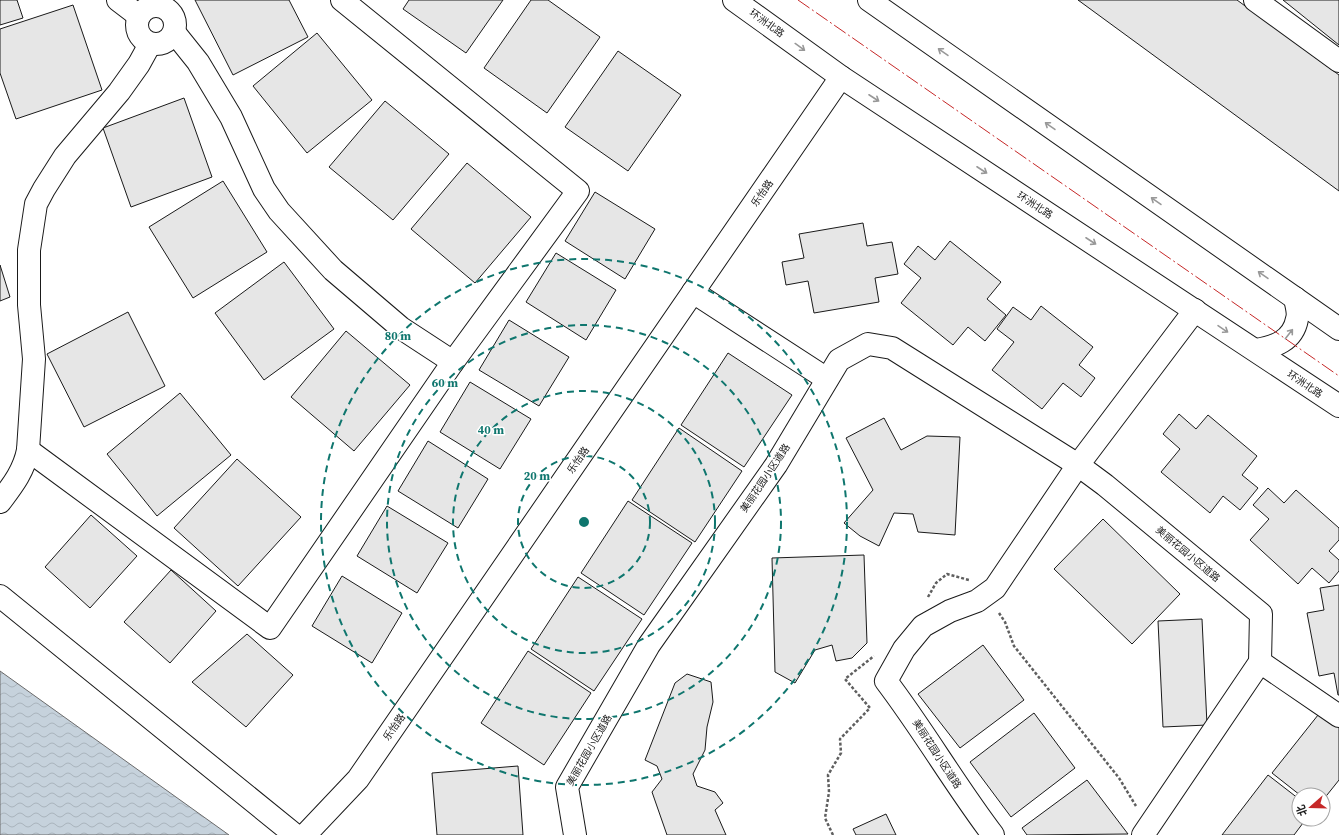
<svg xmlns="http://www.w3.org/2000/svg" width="1339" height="835" font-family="'Source Serif 4','Noto Sans SC',serif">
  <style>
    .water { fill: url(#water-waves); stroke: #6a6a6a }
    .building { fill: #e6e6e6; stroke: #1a1a1a }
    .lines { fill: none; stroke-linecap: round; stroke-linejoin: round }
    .minor-casing { stroke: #1a1a1a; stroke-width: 24 }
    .major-casing { stroke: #1a1a1a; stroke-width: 24 }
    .path { stroke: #5f5f5f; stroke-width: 2.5; stroke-dasharray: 3 2; stroke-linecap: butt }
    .minor { stroke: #fff; stroke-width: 22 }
    .major { stroke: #fff; stroke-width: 22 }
    .power { stroke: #c62828; stroke-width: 1; stroke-dasharray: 14 3 2 3; stroke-linecap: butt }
    .oneway { stroke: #989898 }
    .ring { fill: none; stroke: #0f766e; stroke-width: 2; stroke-dasharray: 7 5 }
    .labels { text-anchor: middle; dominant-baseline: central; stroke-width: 3; stroke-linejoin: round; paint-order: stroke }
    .street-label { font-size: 10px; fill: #1a1a1a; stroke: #fff }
    .centre { fill: #0f766e; stroke: #fff; stroke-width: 2 }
    .ring-label { font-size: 12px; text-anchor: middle; font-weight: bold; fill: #0f766e; stroke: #fff; stroke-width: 3; stroke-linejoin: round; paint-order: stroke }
  </style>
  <defs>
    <pattern id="water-waves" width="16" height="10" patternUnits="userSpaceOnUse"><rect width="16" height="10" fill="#c6d2dc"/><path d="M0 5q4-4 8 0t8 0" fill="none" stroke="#aab4bc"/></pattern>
  </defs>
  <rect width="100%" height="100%" fill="#fff"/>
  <!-- water -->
  <polygon class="water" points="0,671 229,835 0,835"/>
  <!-- building -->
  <g class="building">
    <polygon points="0,0 17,0 23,18 0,25"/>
    <polygon points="195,0 289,0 308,37 233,75"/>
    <polygon points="409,0 503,0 466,53 403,9"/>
    <polygon points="531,0 548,0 600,37 547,113 484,68"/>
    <polygon points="1078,0 1237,0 1339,75 1339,191"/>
    <polygon points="1283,0 1339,0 1339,45"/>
    <polygon points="73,5 102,90 16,119 0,73 0,29"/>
    <polygon points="317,33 372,100 307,153 253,86"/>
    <polygon points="618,51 681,95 628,171 565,127"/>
    <polygon points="184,98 212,177 131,207 103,128"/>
    <polygon points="385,101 449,154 393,220 329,167"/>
    <polygon points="467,163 531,217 475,283 411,229"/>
    <polygon points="223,181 267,252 193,298 149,227"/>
    <polygon points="595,192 655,229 625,279 565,241"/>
    <polygon points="863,223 867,246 892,242 898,274 875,278 879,302 814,313 808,281 786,285 782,262 804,258 799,234"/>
    <polygon points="950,241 1001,282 987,299 1006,315 985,341 968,327 953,345 901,303 921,278 904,264 918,246 935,260"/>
    <polygon points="556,253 616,290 586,340 526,302"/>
    <polygon points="284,262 334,329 264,380 215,313"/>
    <polygon points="0,265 10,297 0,301"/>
    <polygon points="1041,306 1093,347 1079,365 1095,378 1081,397 1063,383 1042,409 992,370 1014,342 997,329 1013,307 1031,320"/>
    <polygon points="128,312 165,386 84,427 47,354"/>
    <polygon points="509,320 569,357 539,406 479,370"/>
    <polygon points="346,331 410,385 354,451 291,397"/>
    <polygon points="728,353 792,395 744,467 681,425"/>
    <polygon points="470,382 531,419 500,469 440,432"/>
    <polygon points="180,393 231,455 157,516 107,454"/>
    <polygon points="1179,414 1196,429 1208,415 1257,456 1242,475 1258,488 1240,510 1223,496 1210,513 1161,472 1180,449 1163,434"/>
    <polygon points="884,418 901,450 927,436 960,437 955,535 918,532 913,514 894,513 879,546 860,536 844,523 873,490 846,438"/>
    <polygon points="679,428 742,471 695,542 632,500"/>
    <polygon points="428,441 488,479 458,528 398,491"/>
    <polygon points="237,459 301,517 238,586 174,528"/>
    <polygon points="1268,488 1284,503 1296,490 1339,528 1339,540 1329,551 1339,560 1339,571 1329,583 1312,568 1298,584 1250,540 1269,519 1253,505"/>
    <polygon points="628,501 692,543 644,615 581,573"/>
    <polygon points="387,506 448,543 417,593 357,556"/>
    <polygon points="91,515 137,556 90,608 45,567"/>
    <polygon points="1103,519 1180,594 1132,644 1054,569"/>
    <polygon points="864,555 867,643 852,658 836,661 832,645 815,650 795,683 775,672 772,558"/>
    <polygon points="171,570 216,611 170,663 124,622"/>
    <polygon points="342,576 402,613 372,663 312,626"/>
    <polygon points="578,577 642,619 594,691 531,649"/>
    <polygon points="1339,585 1339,695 1338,695 1334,673 1319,676 1307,613 1324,610 1320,588"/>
    <polygon points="1202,619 1207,725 1163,727 1158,621"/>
    <polygon points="247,634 293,675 246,727 192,682"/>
    <polygon points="983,645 1024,700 960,748 918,694"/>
    <polygon points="528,651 591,693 544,765 481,723"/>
    <polygon points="687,674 711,682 713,702 707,727 705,750 693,774 697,786 715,792 723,803 715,810 726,835 667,835 652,792 662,779 657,766 645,760 675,683"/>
    <polygon points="1322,710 1339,723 1339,780 1323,800 1323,795 1300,795 1272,773"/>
    <polygon points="1034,713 1075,768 1011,817 970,762"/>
    <polygon points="518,766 523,835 437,835 432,773"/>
    <polygon points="1268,775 1299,799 1299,819 1306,819 1294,835 1222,835"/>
    <polygon points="1087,780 1128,834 1027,835 1022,828"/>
    <polygon points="886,814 896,835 856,835 853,829"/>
  </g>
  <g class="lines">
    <defs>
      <g id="minor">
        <polyline points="118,0 139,16"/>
        <polyline points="1255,0 1339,61"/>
        <circle cx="156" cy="25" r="19"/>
        <polyline points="174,32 198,62 231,117 264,189 279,211 333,270 401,328 453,362"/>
        <polyline points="693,292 827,379"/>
        <polyline points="28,450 270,628 453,362 578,191 342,0"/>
        <path d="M0 502C12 486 24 471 28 450L34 359 29 305V250L36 204 44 189 65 156 119 92 139 64 150 44"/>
        <polyline points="0,596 295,835"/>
        <polyline points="1260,662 1339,716"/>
        <polyline points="305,835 358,779 841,77"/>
        <path d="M575 835 567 787 649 645 776 465 839 360 868 344 892 348 1078 465 995 588 977 601 950 611 923 626 904 649 886 681C924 731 955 785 993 835"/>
        <polyline points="1143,835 1260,662 1261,614 1105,485 1078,465 1195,310"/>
      </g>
      <g id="major">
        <polyline points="734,0 841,77 1339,406"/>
        <polyline points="869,0 1339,329"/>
        <path d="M1256 350C1274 347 1293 341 1297 319 1299 313 1296 304 1295 298"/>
      </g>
    </defs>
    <!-- minor casing -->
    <use href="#minor" class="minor-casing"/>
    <!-- major casing -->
    <use href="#major" class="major-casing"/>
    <!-- path -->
    <g class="path">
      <polyline points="928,597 936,583 947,574 969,580"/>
      <polyline points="999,613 1005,622 1014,646 1119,778 1136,806"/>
      <polyline points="833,835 825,818 829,792 828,775 841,753 840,739 870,708 845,679 874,656"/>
    </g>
    <!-- minor -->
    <use href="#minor" class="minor"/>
    <!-- major -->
    <use href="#major" class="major"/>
    <!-- power -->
    <polyline class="power" points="798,0 1339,376"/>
  </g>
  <!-- one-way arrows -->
  <defs><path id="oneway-shaft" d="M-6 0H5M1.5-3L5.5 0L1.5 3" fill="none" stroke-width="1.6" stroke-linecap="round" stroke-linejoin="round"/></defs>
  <g class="oneway">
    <use href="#oneway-shaft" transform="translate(800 47) rotate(36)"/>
    <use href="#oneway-shaft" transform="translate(943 52) rotate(-145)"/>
    <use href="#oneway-shaft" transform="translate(874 98) rotate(33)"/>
    <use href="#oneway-shaft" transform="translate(1050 126) rotate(-145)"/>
    <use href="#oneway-shaft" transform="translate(982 170) rotate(33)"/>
    <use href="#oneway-shaft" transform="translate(1156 201) rotate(-145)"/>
    <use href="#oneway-shaft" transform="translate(1091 241) rotate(33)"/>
    <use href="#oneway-shaft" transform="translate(1263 275) rotate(-145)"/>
    <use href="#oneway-shaft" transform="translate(1223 329) rotate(34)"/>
    <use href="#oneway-shaft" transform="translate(1289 334) rotate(-52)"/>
  </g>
  <!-- distance rings -->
  <g class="ring">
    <circle cx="584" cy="522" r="66"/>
    <circle cx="584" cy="522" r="131"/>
    <circle cx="584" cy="522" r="197"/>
    <circle cx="584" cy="522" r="263"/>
  </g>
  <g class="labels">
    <!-- street labels -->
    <g class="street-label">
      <text transform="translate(767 23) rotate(36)">环洲北路</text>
      <text transform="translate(762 193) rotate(-55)">乐怡路</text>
      <text transform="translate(1035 205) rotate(33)">环洲北路</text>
      <text transform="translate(1305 384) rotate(34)">环洲北路</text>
      <text transform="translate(578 460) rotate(-55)">乐怡路</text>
      <text transform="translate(765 478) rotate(-56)">美丽花园小区道路</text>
      <text transform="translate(1188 554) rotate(40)">美丽花园小区道路</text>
      <text transform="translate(394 727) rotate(-55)">乐怡路</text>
      <text transform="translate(589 750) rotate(-60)">美丽花园小区道路</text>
      <text transform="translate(937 754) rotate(57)">美丽花园小区道路</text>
    </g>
  </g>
  <circle cx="584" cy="522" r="6" class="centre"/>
  <g class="ring-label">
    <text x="398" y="340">80 m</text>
    <text x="445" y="387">60 m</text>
    <text x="491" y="434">40 m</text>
    <text x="537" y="480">20 m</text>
  </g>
  <!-- north arrow -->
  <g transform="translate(1311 807) rotate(250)"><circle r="19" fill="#ffffff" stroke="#a3a3a3"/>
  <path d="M0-3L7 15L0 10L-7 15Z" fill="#c62828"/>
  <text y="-6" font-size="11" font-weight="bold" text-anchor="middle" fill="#1a1a1a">北</text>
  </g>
</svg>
